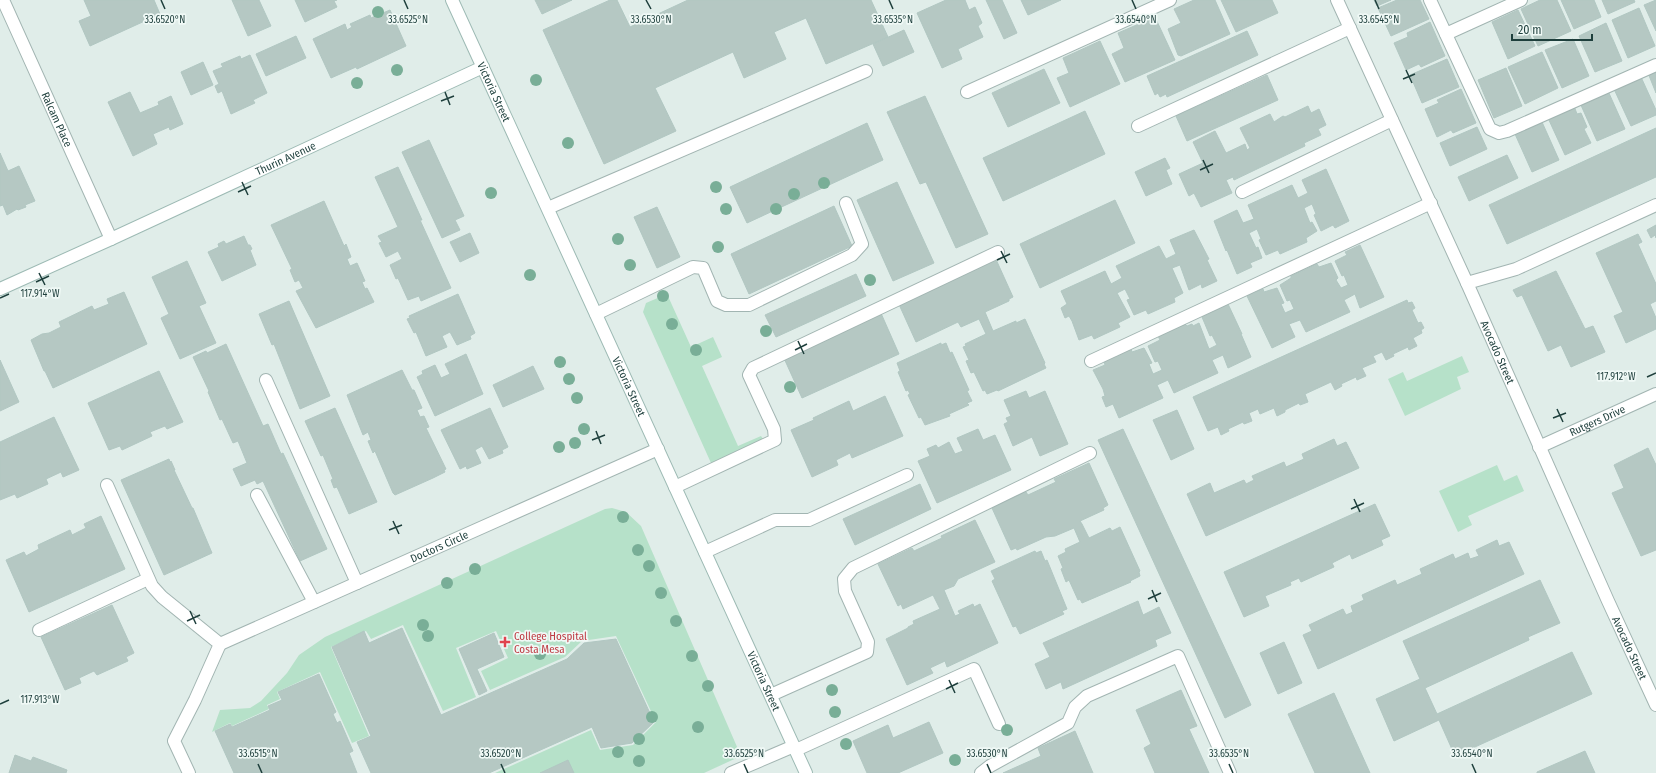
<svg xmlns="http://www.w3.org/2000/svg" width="1656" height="773" font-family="'Fira Sans Condensed',sans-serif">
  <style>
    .green { fill: #b6e1c9 }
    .building { fill: #b5c8c3; stroke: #b1c7c2 }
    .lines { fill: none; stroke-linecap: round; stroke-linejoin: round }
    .lane-casing { stroke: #a2b5b2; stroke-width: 14 }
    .street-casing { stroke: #a2b5b2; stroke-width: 14 }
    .secondary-casing { stroke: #9dbab4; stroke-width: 14 }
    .lane { stroke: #fff; stroke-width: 12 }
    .street { stroke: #fff; stroke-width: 12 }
    .secondary { stroke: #fff; stroke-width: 12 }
    .tree { fill: #79ae97 }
    .ticks { fill: none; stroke: #1e3f3c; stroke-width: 1.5 }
    .health-dot { fill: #e0444e; stroke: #f0f9f6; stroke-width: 1.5 }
    .labels { text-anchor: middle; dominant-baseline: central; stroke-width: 3.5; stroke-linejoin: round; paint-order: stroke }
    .street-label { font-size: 11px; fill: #1e3f3c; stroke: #f0f9f6 }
    .health-label { font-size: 11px; fill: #be3a42; stroke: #f0f9f6; text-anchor: start }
    .ticks-label { font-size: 10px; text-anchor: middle; fill: #1e3f3c; stroke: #f0f9f6; stroke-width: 3.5; stroke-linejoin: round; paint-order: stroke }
  </style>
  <rect width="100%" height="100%" fill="#e0ede9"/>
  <!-- green -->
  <g class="green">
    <polygon points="667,294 691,347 713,337 722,357 702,366 738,446 761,436 763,439 711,463 643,312 646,303"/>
    <polygon points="1462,356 1469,372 1457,377 1461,389 1405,416 1388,379 1403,372 1407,381"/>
    <polygon points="1497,465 1504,481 1517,475 1524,491 1468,516 1472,525 1458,532 1439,491"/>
    <polygon points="612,508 626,512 641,526 741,756 704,773 495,773 591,730 600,750 633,745 656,722 616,636 582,641 565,657 490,690 481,671 508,658 496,631 456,648 476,697 443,711 403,625 371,639 366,631 331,647 369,736 352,743 320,672 277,692 280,699 267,705 269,709 232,726 230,723 212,732 220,710 250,708 261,701 287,673 299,655 325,637 605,509"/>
  </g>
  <!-- building -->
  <g class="building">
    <polygon points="84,0 154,0 160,14 90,46 79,21 91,16"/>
    <polygon points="232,0 259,0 271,26 248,36"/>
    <polygon points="295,0 337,0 334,1 337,7 305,22"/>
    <polygon points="535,0 572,0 542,14"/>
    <polygon points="610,0 617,0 630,27 688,0 871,0 888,37 826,64 806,18 774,32 786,59 744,78 733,52 655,88 676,131 604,164 543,30"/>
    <polygon points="946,0 965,0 969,10 975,7 982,23 978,26 983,37 958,49 962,59 942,68 917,13"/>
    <polygon points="986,0 1002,0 1017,33 1004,39"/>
    <polygon points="1021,0 1061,0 1028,15"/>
    <polygon points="1194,0 1215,0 1230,34 1181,56 1178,55 1168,29 1181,23 1174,9"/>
    <polygon points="1221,0 1272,0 1278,13 1236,32"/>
    <polygon points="1374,0 1391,0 1377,6"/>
    <polygon points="1397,0 1420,0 1429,19 1391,36 1378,8"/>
    <polygon points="1540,0 1557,0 1571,31 1538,46 1521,9"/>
    <polygon points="1561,0 1594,0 1601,17 1574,29"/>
    <polygon points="1602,0 1634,0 1635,2 1608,14"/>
    <polygon points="1656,0 1656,31 1644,5"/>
    <polygon points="1639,8 1655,46 1628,58 1612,20"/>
    <polygon points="390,10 406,46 357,69 356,67 331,78 313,39 345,24 347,30 352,27 350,24 370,15 371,18"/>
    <polygon points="1518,10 1535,46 1508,59 1492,22"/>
    <polygon points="1155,17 1175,60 1125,82 1112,54 1124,48 1118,33"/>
    <polygon points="1430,22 1445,56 1421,67 1419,64 1406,70 1394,43 1408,37 1407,33"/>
    <polygon points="1606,23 1622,61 1595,72 1579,36"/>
    <polygon points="904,30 914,52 883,66 873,44"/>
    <polygon points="1247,31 1258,55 1167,97 1166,94 1160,97 1158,93 1155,95 1147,76"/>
    <polygon points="296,36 306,58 266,76 256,54"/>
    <polygon points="1573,39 1589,76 1562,88 1545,50"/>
    <polygon points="1100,41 1120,84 1070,107 1057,78 1069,73 1063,58"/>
    <polygon points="1542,52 1558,88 1525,104 1508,67"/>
    <polygon points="250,55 267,93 253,100 255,103 231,114 222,91 218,93 215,86 219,84 213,71 223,67 221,64 240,56 241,59"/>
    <polygon points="1447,59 1459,87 1422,103 1410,75"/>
    <polygon points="203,62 213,85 191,95 181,72"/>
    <polygon points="1506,68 1522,106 1494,118 1478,80"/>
    <polygon points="1044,69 1060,103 1008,127 992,93"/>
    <polygon points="1656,70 1656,93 1648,73"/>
    <polygon points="1267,75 1278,100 1187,141 1176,116"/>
    <polygon points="1641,77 1656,110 1656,115 1631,126 1614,89"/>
    <polygon points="1461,89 1476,123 1453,133 1451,130 1437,137 1425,109 1439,103 1437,100"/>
    <polygon points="1608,91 1625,129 1597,141 1580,103"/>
    <polygon points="130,92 140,113 159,105 158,102 171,96 183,124 170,130 169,127 153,134 157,144 133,156 108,102"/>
    <polygon points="925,96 988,234 956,248 926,182 920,184 887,112"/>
    <polygon points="1308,106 1311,113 1319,109 1326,125 1318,129 1321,135 1304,143 1305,146 1234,180 1233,177 1226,180 1232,193 1201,207 1194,193 1189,196 1179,174 1203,163 1193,142 1215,131 1226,153 1245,144 1247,150 1250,148 1240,128 1270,114 1274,122 1283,116 1285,117"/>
    <polygon points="1574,106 1577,114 1581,113 1587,127 1584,129 1591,143 1565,155 1548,118"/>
    <polygon points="1085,111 1105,154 1003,201 983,158"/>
    <polygon points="1542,122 1559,160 1532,172 1515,134"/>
    <polygon points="867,123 883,160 747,223 730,187"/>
    <polygon points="1477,127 1487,149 1450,166 1440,143"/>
    <polygon points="1656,128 1656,177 1507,244 1489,205"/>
    <polygon points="429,140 464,216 455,220 460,230 442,238 402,152"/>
    <polygon points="0,153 8,171 19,166 35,201 25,205 26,207 18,210 17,209 7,215 3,205 0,206"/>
    <polygon points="1507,155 1518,178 1469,201 1458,177"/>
    <polygon points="1165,158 1170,168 1166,170 1172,184 1146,196 1135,172"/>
    <polygon points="398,167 422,220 420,220 451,288 421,301 419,296 408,300 398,278 396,279 390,265 402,259 398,251 386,257 379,243 382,242 378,236 398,227 375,177"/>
    <polygon points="1326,169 1349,221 1335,228 1333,225 1321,231 1314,215 1316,214 1312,204 1304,208 1310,223 1312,222 1317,231 1306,238 1307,242 1280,254 1278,250 1266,255 1259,240 1261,239 1257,229 1249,233 1256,248 1258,247 1262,258 1250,263 1252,267 1237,274 1227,250 1226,251 1214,221 1237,210 1243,223 1254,219 1248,205 1292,185 1298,198 1308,193 1302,180"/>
    <polygon points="897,182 934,263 893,281 857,200"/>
    <polygon points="1115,200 1135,243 1040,288 1020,244"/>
    <polygon points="324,201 344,246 346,244 351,257 347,259 350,266 357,263 365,281 362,282 365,289 367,288 374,302 316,328 296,291 303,288 299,280 295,282 290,270 292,269 271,225"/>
    <polygon points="834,206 852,246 749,294 731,254"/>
    <polygon points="657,207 680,257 657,268 634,217"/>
    <polygon points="1656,225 1656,238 1655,235 1651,238 1647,230"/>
    <polygon points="1194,230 1209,259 1207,260 1217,281 1202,288 1201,284 1189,290 1180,265 1172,268 1183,293 1174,298 1175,302 1148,314 1146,310 1134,315 1127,300 1130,299 1125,289 1117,293 1130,317 1118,323 1120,327 1094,339 1092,335 1079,340 1072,321 1069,316 1065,318 1061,308 1067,304 1061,291 1105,271 1111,284 1122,278 1116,266 1159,246 1166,259 1176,254 1170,240"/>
    <polygon points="470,233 479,253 460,262 450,242"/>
    <polygon points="1638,234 1642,242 1638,244 1656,284 1656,301 1650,304 1656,318 1656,329 1626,343 1614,316 1623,312 1596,253"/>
    <polygon points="244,236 248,245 250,245 252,249 250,250 256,265 222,281 208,252 219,247 218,244 224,241 226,244"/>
    <polygon points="1360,245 1384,297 1360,308 1355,294 1344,300 1350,312 1306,332 1300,320 1289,324 1295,337 1272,348 1247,296 1263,289 1264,292 1277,288 1284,303 1281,304 1285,313 1294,309 1290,300 1287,301 1280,285 1291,278 1291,276 1317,264 1319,267 1331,263 1338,278 1336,280 1341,288 1348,285 1344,275 1342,276 1335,261 1347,255 1345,252"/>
    <polygon points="994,255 1013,297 1009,299 1009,301 985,312 993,331 1016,321 1016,323 1025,319 1045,363 1044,364 1046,368 998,391 997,390 987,394 985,390 983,391 974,372 971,373 966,361 969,360 963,347 966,346 965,344 986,334 979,319 961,327 958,322 916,342 897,300"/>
    <polygon points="187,261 206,303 199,306 216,343 180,359 161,318 169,314 152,277"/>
    <polygon points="1556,271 1585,329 1593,326 1605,352 1571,367 1561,345 1548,351 1522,295 1517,297 1513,290"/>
    <polygon points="856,274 866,296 776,337 765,315"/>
    <polygon points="124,292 147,344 53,388 45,371 44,371 31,340 42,334 49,333 61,327 59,322 92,306 94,310 109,304 107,299"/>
    <polygon points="458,294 475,333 470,336 471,339 457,345 450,332 442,336 447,347 426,356 416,332 414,333 407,319 410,318 409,316"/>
    <polygon points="1407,300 1408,303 1412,302 1415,308 1412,310 1418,323 1421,322 1424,328 1421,330 1422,333 1413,338 1417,346 1409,350 1408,347 1393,354 1394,356 1386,360 1382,352 1373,356 1376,362 1362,368 1366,376 1357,380 1356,377 1341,384 1342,386 1335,390 1331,382 1305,394 1308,402 1300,405 1299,403 1285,410 1285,412 1277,416 1274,408 1260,414 1258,409 1249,413 1252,421 1244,424 1243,422 1228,429 1229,431 1221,435 1218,427 1208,431 1193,397"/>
    <polygon points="289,301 330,396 300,409 274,344 272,345 259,314"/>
    <polygon points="1228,304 1242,334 1241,334 1251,357 1228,368 1223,355 1212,360 1218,373 1174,393 1168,380 1157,385 1163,398 1119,418 1113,404 1106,407 1102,397 1105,396 1103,389 1093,370 1105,365 1104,361 1131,349 1132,352 1144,348 1152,363 1149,364 1153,374 1162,370 1158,361 1155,362 1148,346 1160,340 1158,336 1185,324 1187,326 1192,324 1193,326 1199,323 1209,349 1217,345 1212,335 1210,336 1202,317"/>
    <polygon points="880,311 899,354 802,398 783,356 818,344 848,330 847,327"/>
    <polygon points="941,343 941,345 946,343 950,353 952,352 969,390 967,391 972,401 967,403 969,405 949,414 950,416 925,425 921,417 919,418 908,395 910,394 908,390 906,391 898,372 900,371 897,363"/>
    <polygon points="226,344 263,426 268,424 281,454 283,453 327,549 300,561 263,481 257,484 255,480 241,486 233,469 247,463 238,441 233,443 222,419 220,420 208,392 209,391 193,357 206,351 207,353"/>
    <polygon points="466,354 483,394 435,416 417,377 423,374 422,371 435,365 441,378 450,374 445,364"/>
    <polygon points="0,360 19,402 0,411"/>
    <polygon points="533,366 544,389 503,407 493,385"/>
    <polygon points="402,370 412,390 414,390 422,408 417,410 420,417 424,416 429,427 426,428 446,469 444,470 445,472 433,478 395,495 393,493 375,451 373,453 368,441 371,440 368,432 363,435 347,395"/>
    <polygon points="159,371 183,422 167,429 165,426 150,432 152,436 122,450 120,446 109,450 88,403"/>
    <polygon points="1026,391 1029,398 1045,391 1068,444 1040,456 1032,437 1013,446 1004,424 1008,422 1006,418 1011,416 1004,400"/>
    <polygon points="885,396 903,436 852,458 850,453 836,460 838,465 812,477 791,430 814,420 813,418 849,401 853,411"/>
    <polygon points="335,408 377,502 349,514 337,487 334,488 331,480 333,479 323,455 321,456 305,421"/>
    <polygon points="490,408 508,447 502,450 503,453 489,459 482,446 475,450 481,463 467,469 466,466 460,469 441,430"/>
    <polygon points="1177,410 1194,449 1171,460 1153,420"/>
    <polygon points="54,417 79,470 63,477 61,472 46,479 48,484 17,498 15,494 0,500 0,442"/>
    <polygon points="978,429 983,440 995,435 1011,470 937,503 918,461 930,456 927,449 936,445 938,448 949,442 955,454 963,451 957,438"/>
    <polygon points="1123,429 1251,705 1225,718 1098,440"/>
    <polygon points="1334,439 1337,446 1346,442 1359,468 1206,536 1187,494 1210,483 1214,493 1244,480 1246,484 1254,480 1252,476 1284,462 1286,467 1304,459 1302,454"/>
    <polygon points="1648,448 1656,465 1656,550 1641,556 1612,493 1624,488 1614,465"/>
    <polygon points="169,459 170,462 171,461 175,470 174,470 192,508 193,508 212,553 164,575 121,480"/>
    <polygon points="1089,463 1108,505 1103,508 1104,510 1080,521 1082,524 1089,538 1110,528 1112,531 1120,527 1140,571 1139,572 1140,576 1130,581 1131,582 1082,603 1080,599 1078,600 1069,580 1066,582 1061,569 1063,568 1058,556 1066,552 1065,549 1080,542 1074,528 1055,536 1046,537 1017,550 1016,548 1011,550 992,508 1026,492 1028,495 1056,482 1054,479"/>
    <polygon points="920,484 931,509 855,545 843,519"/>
    <polygon points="1375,504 1390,536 1381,540 1383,545 1352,559 1350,554 1332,563 1334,567 1301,582 1299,578 1290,582 1291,585 1265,596 1269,606 1244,617 1224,572"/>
    <polygon points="101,516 125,569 29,612 6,560 24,552 26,556 39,549 38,545 70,530 72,535 86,528 84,524"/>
    <polygon points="975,520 995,562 958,579 954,586 944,590 955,616 960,614 958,611 973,604 974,607 980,604 998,643 947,667 945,661 930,668 933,673 907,685 886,639 908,628 908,627 914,624 913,621 940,609 933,595 903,609 901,604 898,606 878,564 912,548 914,551 942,538 941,536"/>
    <polygon points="1497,540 1499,546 1509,542 1524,574 1318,669 1303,635 1312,631 1309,625 1343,609 1346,615 1353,612 1351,606 1364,600 1362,595 1395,580 1397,585 1422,574 1420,569 1453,554 1455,559 1468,553 1470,559 1479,556 1476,550"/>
    <polygon points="1035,551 1036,553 1041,551 1045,561 1047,560 1067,609 1062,611 1064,614 1020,634 1016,626 1013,627 992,581 995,579 991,571"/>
    <polygon points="1540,580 1560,623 1528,637 1529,640 1425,688 1437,714 1572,652 1592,694 1455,756 1439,720 1394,741 1376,699 1420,679 1403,641"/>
    <polygon points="1138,601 1143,615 1159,607 1171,633 1155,640 1157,646 1063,689 1061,682 1046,689 1035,664 1050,657 1043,643"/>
    <polygon points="112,605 134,653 126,657 128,661 97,675 94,671 79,678 81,683 65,690 41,637"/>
    <polygon points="402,628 441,715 567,659 584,643 616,639 654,722 632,743 601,748 592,727 489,773 371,773 357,742 371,736 332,647 364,631 369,643"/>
    <polygon points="494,633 504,657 477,669 487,691 479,695 459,649"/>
    <polygon points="1284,642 1302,683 1278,694 1260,653"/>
    <polygon points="319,674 336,712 333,714 337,723 340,721 353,751 349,753 357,773 234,773 215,731 230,724 232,727 270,710 268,706 282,700 278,692"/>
    <polygon points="1181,690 1197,726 1189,729 1209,773 1155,773 1144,748 1151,744 1136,710"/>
    <polygon points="1334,693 1370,773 1315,773 1288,714"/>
    <polygon points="929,722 943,753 898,773 867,773 853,741 888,725 893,738"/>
    <polygon points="1075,731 1093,773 1003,773 1041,756 1038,748"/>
    <polygon points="1585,751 1595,773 1537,773 1537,772"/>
    <polygon points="15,755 31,761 33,757 67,770 66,773 9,773"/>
    <polygon points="568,760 574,773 540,773"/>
  </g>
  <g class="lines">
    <defs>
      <g id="lane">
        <polyline points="1430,0 1490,129 1499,133 1507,131 1656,65"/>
        <polyline points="1446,34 1521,0"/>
        <polyline points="967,92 1170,0"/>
        <polyline points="1138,126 1350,28"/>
        <polyline points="1242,192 1392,120"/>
        <polyline points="548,208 866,71"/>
        <polyline points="1467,283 1516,269 1656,205"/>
        <polyline points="596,314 693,267 703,268 717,301 726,305 749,305 852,255 862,244 846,203"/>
        <polyline points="1091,361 1431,203"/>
        <polyline points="266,380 357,583"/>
        <polyline points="107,485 152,586 162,597 220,644 195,700 174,741 189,773"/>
        <polyline points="675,487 775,440 774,429 749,375 753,368 998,252"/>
        <polyline points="257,495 314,602"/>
        <polyline points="705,552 775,520 809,520 907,475"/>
        <polyline points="39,630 148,579"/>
        <polyline points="771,695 867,652 868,642 845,591 844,579 853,568 1090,453"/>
        <polyline points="796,750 974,669 999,724"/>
        <polyline points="731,773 794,746"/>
        <polyline points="981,773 990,766 1068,723 1075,707 1087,696 1178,656 1230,773"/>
      </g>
      <g id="street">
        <path id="s1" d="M3 0 111 239"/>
        <path id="s2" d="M1337 0 1467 283 1608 601 1656 705"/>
        <path id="s3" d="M1539 447 1656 394"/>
        <path id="s4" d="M220 644 658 449"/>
      </g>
      <g id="secondary">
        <path id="s5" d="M452 0 806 773"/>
        <path id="s6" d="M0 289 111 239 483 67"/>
      </g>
    </defs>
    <!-- lane casing -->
    <use href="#lane" class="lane-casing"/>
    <!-- street casing -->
    <use href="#street" class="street-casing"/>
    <!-- secondary casing -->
    <use href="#secondary" class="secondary-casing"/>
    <!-- lane -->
    <use href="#lane" class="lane"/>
    <!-- street -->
    <use href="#street" class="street"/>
    <!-- secondary -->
    <use href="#secondary" class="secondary"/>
  </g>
  <!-- trees -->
  <g class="tree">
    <circle cx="378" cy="12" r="6"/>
    <circle cx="397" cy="70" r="6"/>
    <circle cx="536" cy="80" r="6"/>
    <circle cx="357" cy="83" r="6"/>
    <circle cx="568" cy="143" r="6"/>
    <circle cx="824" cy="183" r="6"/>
    <circle cx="716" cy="187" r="6"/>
    <circle cx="491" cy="193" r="6"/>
    <circle cx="794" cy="194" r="6"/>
    <circle cx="726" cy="209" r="6"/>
    <circle cx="776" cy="209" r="6"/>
    <circle cx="618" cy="239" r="6"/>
    <circle cx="718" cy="247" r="6"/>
    <circle cx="630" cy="265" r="6"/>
    <circle cx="530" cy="275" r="6"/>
    <circle cx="870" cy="280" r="6"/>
    <circle cx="663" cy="296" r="6"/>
    <circle cx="672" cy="324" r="6"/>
    <circle cx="766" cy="331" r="6"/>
    <circle cx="696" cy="350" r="6"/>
    <circle cx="560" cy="362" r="6"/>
    <circle cx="569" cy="379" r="6"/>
    <circle cx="790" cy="387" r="6"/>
    <circle cx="577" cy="398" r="6"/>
    <circle cx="584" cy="429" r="6"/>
    <circle cx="575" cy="443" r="6"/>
    <circle cx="559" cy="447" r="6"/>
    <circle cx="623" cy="517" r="6"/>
    <circle cx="638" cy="550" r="6"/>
    <circle cx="649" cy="566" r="6"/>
    <circle cx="475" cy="569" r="6"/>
    <circle cx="447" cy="583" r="6"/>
    <circle cx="661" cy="593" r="6"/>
    <circle cx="676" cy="621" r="6"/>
    <circle cx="423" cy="625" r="6"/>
    <circle cx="428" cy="636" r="6"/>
    <circle cx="540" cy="654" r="6"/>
    <circle cx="692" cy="656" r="6"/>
    <circle cx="708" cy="686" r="6"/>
    <circle cx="832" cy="690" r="6"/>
    <circle cx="835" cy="712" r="6"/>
    <circle cx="652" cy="717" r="6"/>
    <circle cx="698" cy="727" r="6"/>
    <circle cx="1007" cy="730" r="6"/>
    <circle cx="639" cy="739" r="6"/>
    <circle cx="846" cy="744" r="6"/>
    <circle cx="618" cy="752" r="6"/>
    <circle cx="955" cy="760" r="6"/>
    <circle cx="639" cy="761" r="6"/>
  </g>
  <!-- ticks -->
  <path class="ticks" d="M161 0 165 9M404 0 408 9M646 0 651 9M889 0 893 9M1132 0 1136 9M1375 0 1379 9M1406 70 1412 83M1403 79 1415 74M445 92 450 105M441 101 454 96M1203 160 1209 173M1200 170 1213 164M242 182 248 195M238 192 251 186M1001 251 1007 263M997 260 1010 254M39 273 45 285M36 282 49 276M0 298 9 294M798 341 804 354M795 350 807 344M1647 377 1656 373M1557 409 1563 422M1553 418 1566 413M596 431 601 444M592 440 605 435M1354 499 1360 512M1351 509 1364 503M393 521 399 534M389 530 402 525M1152 590 1157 602M1148 599 1161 593M190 611 196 624M187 621 200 615M949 680 955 693M946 689 958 683M0 704 9 700M258 764 262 773M501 764 505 773M744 764 748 773M987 764 991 773M1229 764 1233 773M1472 764 1476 773"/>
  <!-- markers -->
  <path class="health-dot" d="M503 636h4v4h4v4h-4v4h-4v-4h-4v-4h4z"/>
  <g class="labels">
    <!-- street labels -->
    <g class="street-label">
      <text stroke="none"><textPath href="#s5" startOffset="101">Victoria Street</textPath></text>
      <text stroke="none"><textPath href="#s1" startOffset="131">Ralcam Place</textPath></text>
      <text stroke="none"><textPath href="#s6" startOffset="314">Thurin Avenue</textPath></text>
      <text stroke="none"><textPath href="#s2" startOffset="387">Avocado Street</textPath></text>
      <text stroke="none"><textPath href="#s5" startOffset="425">Victoria Street</textPath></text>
      <text stroke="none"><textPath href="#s3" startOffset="64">Rutgers Drive</textPath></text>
      <text stroke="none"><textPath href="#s4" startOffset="240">Doctors Circle</textPath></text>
      <text stroke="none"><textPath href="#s2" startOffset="711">Avocado Street</textPath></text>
      <text stroke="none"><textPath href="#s5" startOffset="749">Victoria Street</textPath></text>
    </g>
    <!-- health labels -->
    <g class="health-label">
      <text x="514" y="636">College Hospital<tspan x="514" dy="13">Costa Mesa</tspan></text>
    </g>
  </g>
  <g class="ticks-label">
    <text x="165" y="23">33.6520°N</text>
    <text x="408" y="23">33.6525°N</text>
    <text x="651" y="23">33.6530°N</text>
    <text x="893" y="23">33.6535°N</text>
    <text x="1136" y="23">33.6540°N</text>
    <text x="1379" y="23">33.6545°N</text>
    <text x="40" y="297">117.914°W</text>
    <text x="1616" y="380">117.912°W</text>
    <text x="40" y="703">117.913°W</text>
    <text x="258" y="757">33.6515°N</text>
    <text x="501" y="757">33.6520°N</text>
    <text x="744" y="757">33.6525°N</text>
    <text x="987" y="757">33.6530°N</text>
    <text x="1229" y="757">33.6535°N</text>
    <text x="1472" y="757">33.6540°N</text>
  </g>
  <!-- scale -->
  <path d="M1512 34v6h80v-6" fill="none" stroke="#1e3f3c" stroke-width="2"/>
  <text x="1518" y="34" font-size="12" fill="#1e3f3c" stroke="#f0f9f6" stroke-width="3" paint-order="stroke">20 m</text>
</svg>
